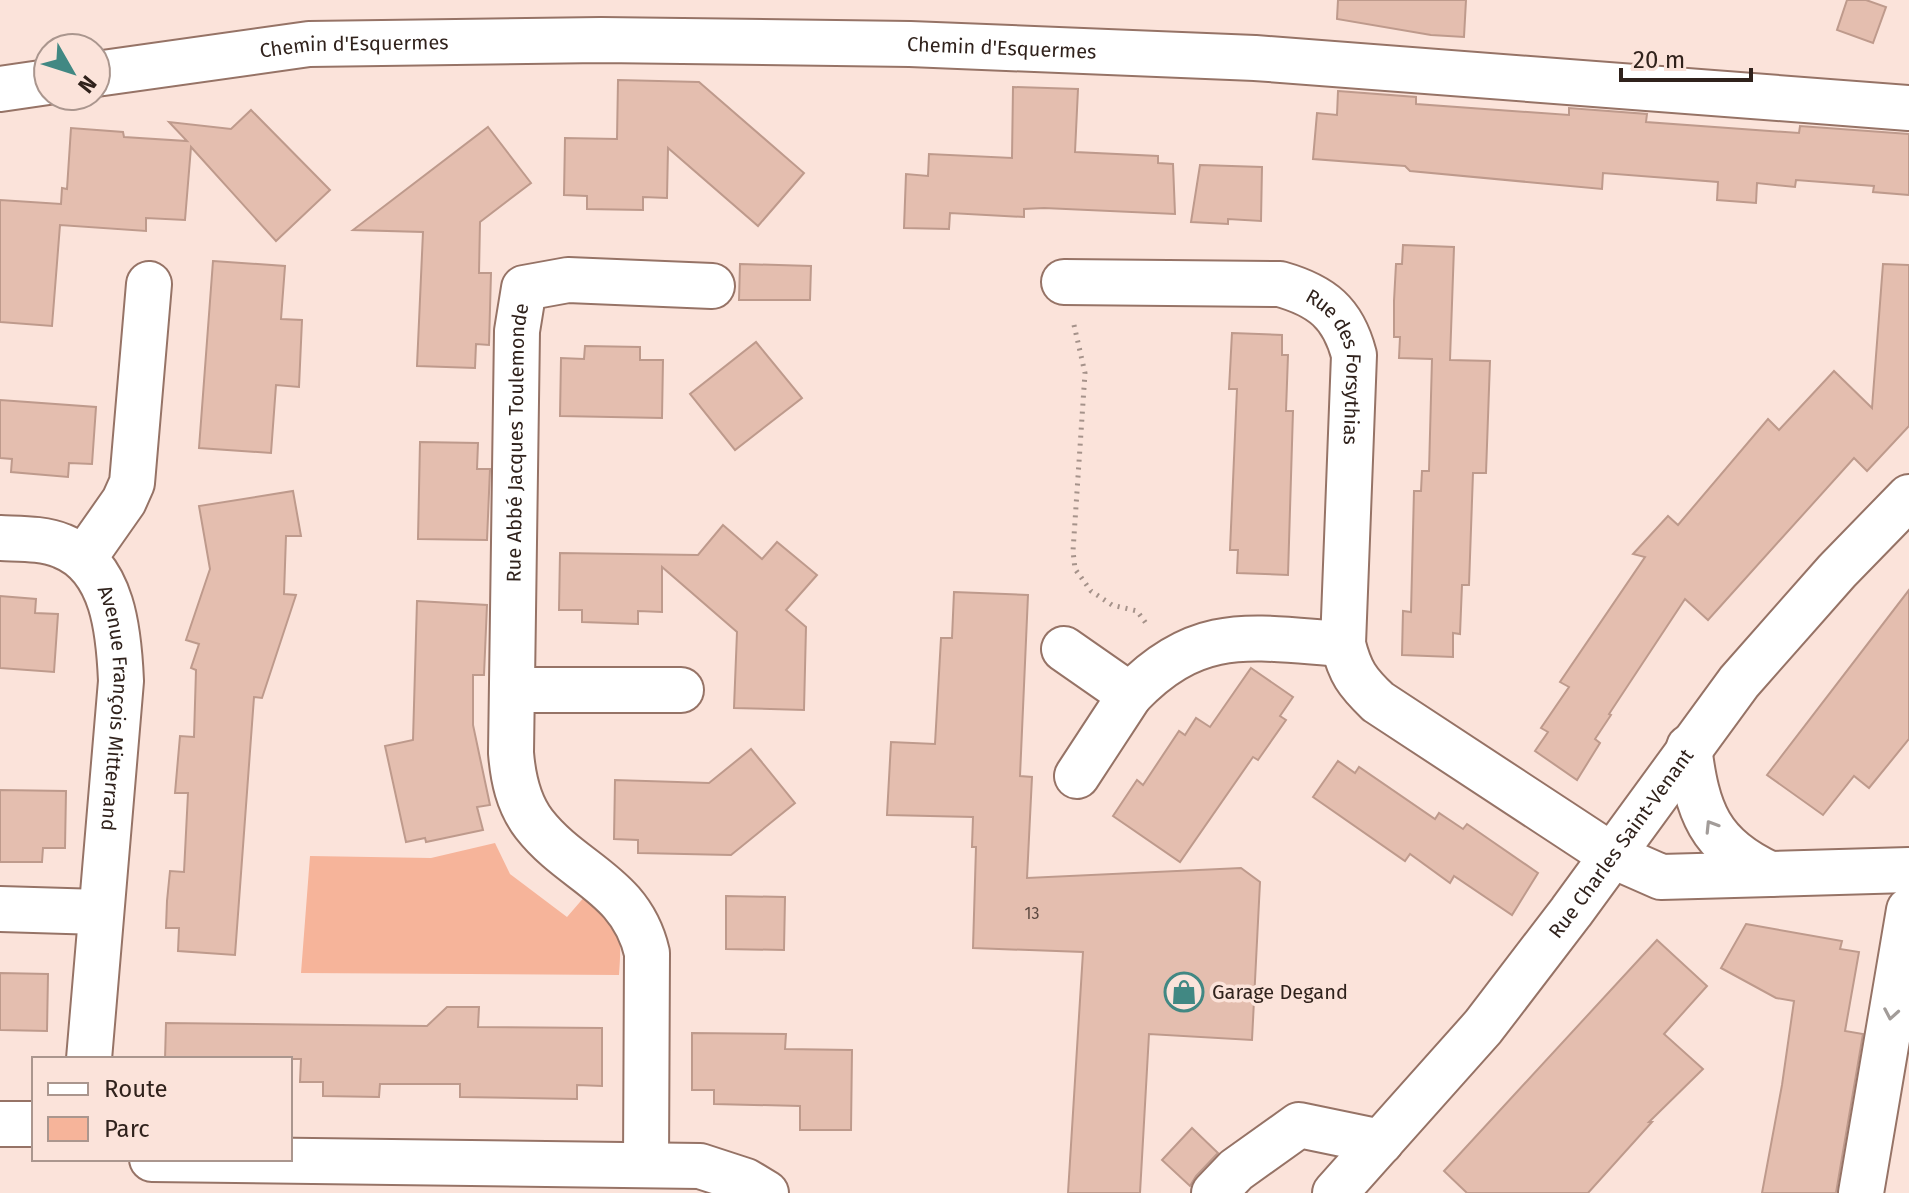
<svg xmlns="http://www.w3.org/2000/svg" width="1909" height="1193" font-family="'Fira Sans',sans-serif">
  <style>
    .green { fill: #f6b49a }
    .building { fill: #e4beaf; stroke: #be9a8c; stroke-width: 2 }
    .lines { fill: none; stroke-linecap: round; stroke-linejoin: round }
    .minor-casing { stroke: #967366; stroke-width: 48 }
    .path { stroke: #a5928a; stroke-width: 5; stroke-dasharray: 2 6; stroke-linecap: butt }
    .minor { stroke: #fff; stroke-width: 44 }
    .oneway { stroke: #a29c99 }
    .labels { text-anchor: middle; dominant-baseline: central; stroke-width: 7; stroke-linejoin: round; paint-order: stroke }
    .number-label { font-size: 16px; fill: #5d4941 }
    .street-label { font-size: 20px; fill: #30221c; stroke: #fbe3da }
    .poi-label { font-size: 20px; fill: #30221c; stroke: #fbe3da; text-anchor: start }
  </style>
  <rect width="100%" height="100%" fill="#fbe3da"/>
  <!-- green -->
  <path class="green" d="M495 843 510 874 567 917 586 895C622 923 622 931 619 975L301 973 310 856 431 858Z"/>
  <!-- building -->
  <g class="building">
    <polygon points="1338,0 1466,0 1464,37 1431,35 1337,19"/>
    <polygon points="1847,0 1866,0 1886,7 1873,43 1837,30"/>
    <polygon points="618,80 699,82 804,173 758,226 668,148 667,198 643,197 643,210 587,209 587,196 564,195 565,138 617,139"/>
    <polygon points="1013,87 1078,89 1075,152 1158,156 1158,163 1173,164 1175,214 1044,208 1024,209 1024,217 950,213 949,229 904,228 906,174 928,176 929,154 1012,158"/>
    <polygon points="1338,91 1416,97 1416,104 1569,115 1569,108 1647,114 1646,122 1799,133 1800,126 1909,134 1909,195 1873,192 1874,186 1796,180 1795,187 1757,183 1756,203 1717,200 1718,182 1603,173 1602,189 1410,171 1405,166 1313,159 1317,113 1337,115"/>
    <polygon points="251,110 330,190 276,241 191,147 185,220 146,218 146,231 60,225 52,326 0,322 0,200 61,204 62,188 67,189 71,128 123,132 124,137 187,141 169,122 231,129"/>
    <polygon points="488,127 531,183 480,222 479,273 491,273 489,345 476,344 475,368 417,366 423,232 353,230"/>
    <polygon points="1200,165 1262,167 1261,221 1228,219 1228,224 1191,222"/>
    <polygon points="1403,245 1454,247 1450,360 1490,361 1486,473 1473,473 1469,585 1462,585 1460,634 1453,633 1453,657 1402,655 1403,611 1411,612 1414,491 1421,491 1422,471 1429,471 1432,359 1399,358 1400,337 1394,337 1394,301 1396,264 1402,264"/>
    <polygon points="213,261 285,266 281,319 302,320 299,387 276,385 271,453 199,448"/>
    <polygon points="740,264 811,266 810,300 739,300"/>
    <polygon points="1883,264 1909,265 1909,426 1867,471 1854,458 1708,620 1685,599 1609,714 1611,715 1595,739 1600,743 1577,780 1535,751 1548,732 1541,728 1569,687 1560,682 1645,557 1633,554 1668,516 1678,525 1768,419 1779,430 1834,371 1872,408"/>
    <polygon points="1232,333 1282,335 1282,355 1288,355 1286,411 1293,411 1288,575 1237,573 1238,550 1230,550 1237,389 1229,389"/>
    <polygon points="756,342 802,398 735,450 690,394"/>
    <polygon points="585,346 640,347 640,360 663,360 662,418 560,416 561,358 584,359"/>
    <polygon points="0,400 96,407 92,464 69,463 68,477 11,472 12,459 0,458"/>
    <polygon points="420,442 478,443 477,469 490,469 487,540 418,539"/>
    <polygon points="293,491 301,536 286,536 284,594 296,595 262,698 254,697 235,955 178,951 179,928 166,928 167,901 170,871 184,872 188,793 175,793 180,736 194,737 196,670 191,668 199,644 186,640 210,569 199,506"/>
    <polygon points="723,525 762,559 777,542 817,575 786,610 806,627 804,710 734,708 737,632 662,567 662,612 638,611 638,624 582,622 582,610 559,610 560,553 698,555"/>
    <polygon points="1909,590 1909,739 1869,788 1854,776 1823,815 1767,775"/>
    <polygon points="954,592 1028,595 1020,776 1032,777 1027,878 1241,868 1260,882 1252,1040 1149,1034 1140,1193 1068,1193 1083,952 973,948 976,847 972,847 973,817 887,815 891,742 935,744 941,638 952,638"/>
    <polygon points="0,596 36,599 35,613 58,614 54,672 0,668"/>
    <polygon points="417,601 487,605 484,675 473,675 473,725 490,805 477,807 483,830 426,842 425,838 406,842 385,746 413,740"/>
    <polygon points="1251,668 1293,697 1280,716 1286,720 1258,760 1253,757 1180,862 1113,816 1137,780 1143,785 1179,731 1185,735 1196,718 1210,727"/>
    <polygon points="751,749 795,803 731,855 638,853 638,840 614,839 615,780 709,783"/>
    <polygon points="1338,761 1355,773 1359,767 1435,819 1439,813 1463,829 1467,824 1538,873 1512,915 1454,876 1450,883 1410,854 1405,861 1313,797"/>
    <polygon points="0,790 66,791 65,848 43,848 42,862 0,862"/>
    <polygon points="726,896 785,897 784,950 726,949"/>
    <polygon points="1746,924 1842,941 1840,949 1859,952 1845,1031 1863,1034 1836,1193 1762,1193 1782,1085 1794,1001 1776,998 1721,968"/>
    <polygon points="1657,940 1707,986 1664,1034 1703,1069 1649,1122 1652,1122 1588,1193 1467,1193 1444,1171"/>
    <polygon points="0,973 48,974 47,1031 0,1030"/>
    <polygon points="447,1007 479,1007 478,1027 602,1028 602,1086 577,1085 577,1099 460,1097 460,1084 380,1084 379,1097 323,1096 323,1082 300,1082 301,1059 165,1059 166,1023 427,1026"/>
    <polygon points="692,1033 786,1034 785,1049 852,1050 851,1130 800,1130 800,1106 714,1104 714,1090 692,1090"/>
    <polygon points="1192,1128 1218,1153 1196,1176 1190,1186 1162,1160"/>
  </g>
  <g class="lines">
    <defs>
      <g id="minor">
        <path id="s1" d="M96 74 309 44 601 40 910 44 1255 58 1909 108"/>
        <polyline points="0,89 48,82"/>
        <path id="s2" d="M1064 282 1280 284C1322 296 1343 313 1354 355L1343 644C1350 672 1357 682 1378 702L1611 855 1661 877 1909 870"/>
        <path id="s3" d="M0 538C20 539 43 538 62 546 114 566 119 634 121 681L89 1059"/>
        <polyline points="84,558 124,501 132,483 149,284"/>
        <path d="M1064 649 1130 695C1199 623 1253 638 1343 644"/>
        <polyline points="513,690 681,690"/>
        <path d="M1689 747C1697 811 1709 846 1770 874"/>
        <polyline points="1077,776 1130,695"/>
        <polyline points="0,909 100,912"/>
        <polyline points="0,1124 34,1124"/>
        <polyline points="152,1159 700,1166 746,1181 766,1193"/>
        <path id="s4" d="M646 1164 647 953C631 884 573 874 534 824 518 803 513 778 511 753L517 331 524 288 568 280 712 286"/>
        <polyline points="1214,1193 1236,1170 1299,1125 1381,1142"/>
        <path id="s5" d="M1335 1193 1483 1027 1571 912 1739 682 1837 571 1909 497"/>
        <polyline points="1861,1193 1909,910"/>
      </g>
    </defs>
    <!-- minor casing -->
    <use href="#minor" class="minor-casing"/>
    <!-- path -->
    <polyline class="path" points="1074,325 1085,373 1073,551 1075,569 1091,591 1112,605 1137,611 1148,626"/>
    <!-- minor -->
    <use href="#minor" class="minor"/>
  </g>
  <!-- one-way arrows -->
  <defs><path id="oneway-chevron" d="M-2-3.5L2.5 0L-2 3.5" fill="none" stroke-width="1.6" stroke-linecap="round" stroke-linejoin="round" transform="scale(2)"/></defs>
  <g class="oneway">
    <use href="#oneway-chevron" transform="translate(1711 826) rotate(-122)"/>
    <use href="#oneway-chevron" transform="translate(1891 1014) rotate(100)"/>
  </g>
  <!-- icons -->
  <defs>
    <symbol id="shop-ring" viewBox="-11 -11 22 22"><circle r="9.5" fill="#fbe3da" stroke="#418883" stroke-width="1.5"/><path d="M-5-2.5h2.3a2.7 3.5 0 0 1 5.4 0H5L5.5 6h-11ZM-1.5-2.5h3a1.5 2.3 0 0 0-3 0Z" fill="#418883"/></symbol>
  </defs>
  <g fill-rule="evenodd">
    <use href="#shop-ring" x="1162" y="970" width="44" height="44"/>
  </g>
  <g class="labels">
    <!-- number labels -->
    <g class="number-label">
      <text x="1032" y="913">13</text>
    </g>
    <!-- street labels -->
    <g class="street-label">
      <text stroke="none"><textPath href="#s1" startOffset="260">Chemin d'Esquermes</textPath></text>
      <text stroke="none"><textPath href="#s1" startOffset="908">Chemin d'Esquermes</textPath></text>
      <text stroke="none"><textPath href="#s2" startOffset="330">Rue des Forsythias</textPath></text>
      <text stroke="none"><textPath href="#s4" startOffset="772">Rue Abbé Jacques Toulemonde</textPath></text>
      <text stroke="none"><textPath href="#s3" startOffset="246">Avenue François Mitterrand</textPath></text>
      <text stroke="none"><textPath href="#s5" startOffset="452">Rue Charles Saint-Venant</textPath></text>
    </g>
    <!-- poi labels -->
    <g class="poi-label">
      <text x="1212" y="992">Garage Degand</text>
    </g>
  </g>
  <!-- legend -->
  <rect x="32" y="1057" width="260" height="104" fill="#fbe3da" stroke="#aa968e" stroke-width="2"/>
  <rect x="48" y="1083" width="40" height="12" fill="#ffffff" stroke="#aa968e" stroke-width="2"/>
  <text x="104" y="1097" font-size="24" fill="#30221c">Route</text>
  <rect x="48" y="1117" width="40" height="24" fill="#f6b49a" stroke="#aa968e" stroke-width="2"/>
  <text x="104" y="1137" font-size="24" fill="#30221c">Parc</text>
  <!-- north arrow -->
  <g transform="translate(72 72) rotate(129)"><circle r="38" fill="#fbe3da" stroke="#aa968e" stroke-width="2"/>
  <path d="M0-6L14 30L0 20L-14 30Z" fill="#418883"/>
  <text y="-12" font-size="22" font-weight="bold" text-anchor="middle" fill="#30221c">N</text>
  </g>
  <!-- scale -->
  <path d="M1621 68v12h130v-12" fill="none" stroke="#30221c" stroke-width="4"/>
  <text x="1633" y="68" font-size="24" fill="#30221c" stroke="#fbe3da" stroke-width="6" paint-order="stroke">20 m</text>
</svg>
